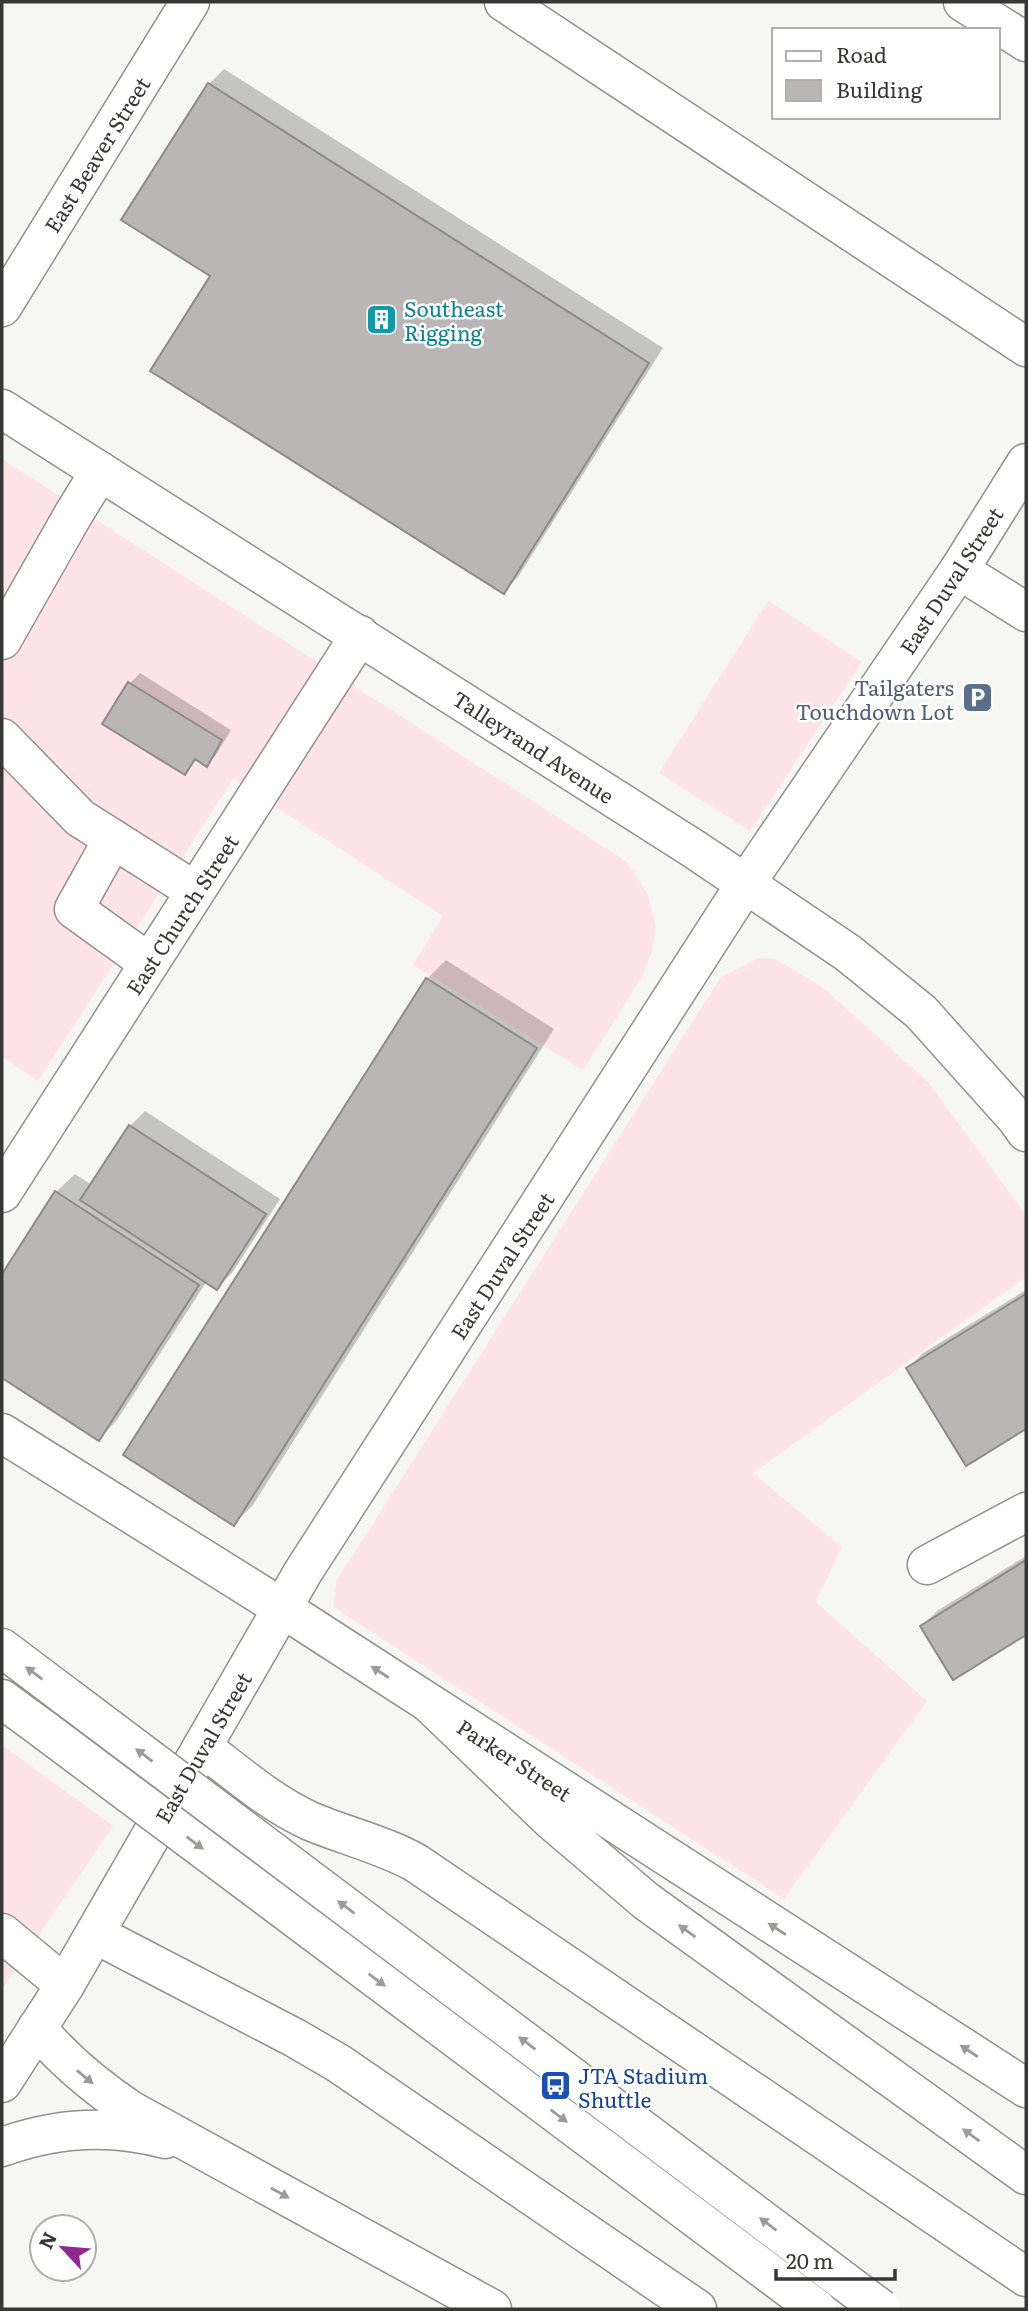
<svg xmlns="http://www.w3.org/2000/svg" width="1028" height="2311" font-family="Literata,serif">
  <style>
    .commercial { fill: #ffe4e7 }
    .shadow { fill: #0003 }
    .building { fill: #bab6b5; stroke: #8f8b89; stroke-width: 2 }
    .lines { fill: none; stroke-linecap: round; stroke-linejoin: round }
    .minor-casing { stroke: #91908d; stroke-width: 41 }
    .highway-casing { stroke: #91908d; stroke-width: 41 }
    .minor { stroke: #fff; stroke-width: 38 }
    .highway { stroke: #fff; stroke-width: 38 }
    .highway-bridge-casing { stroke: #91908d; stroke-width: 41; stroke-linecap: butt }
    .highway-bridge { stroke: #fff; stroke-width: 38 }
    .oneway { fill: #9b9b9a }
    .labels { text-anchor: middle; dominant-baseline: central; stroke-width: 5; stroke-linejoin: round; paint-order: stroke }
    .street-label { font-size: 21px; fill: #373735; stroke: #fff }
    .culture-label { font-size: 21px; fill: #0d838f; stroke: #fff; text-anchor: start }
    .service-label { font-size: 21px; fill: #4e5e75; stroke: #fff; text-anchor: end }
    .transit-label { font-size: 21px; fill: #164399; stroke: #fff; text-anchor: start }
  </style>
  <rect width="100%" height="100%" fill="#f6f6f2"/>
  <!-- commercial -->
  <g class="commercial">
    <polygon points="2,459 627,862 648,895 656,927 652,951 642,977 583,1070 413,965 443,916 233,779 38,1081 2,1057"/>
    <polygon points="768,601 862,662 750,831 659,773"/>
    <polygon points="758,958 775,959 821,986 928,1082 1026,1215 1026,1277 753,1473 842,1547 816,1602 927,1701 784,1899 333,1607 337,1580 721,977"/>
    <polygon points="2,1745 113,1826 2,1989"/>
  </g>
  <!-- shadow -->
  <g class="shadow">
    <polygon points="224,69 663,348 518,577 503,592 212,275 209,84"/>
    <polygon points="140,673 231,730 216,755 206,765 197,759 185,773 105,723 130,683"/>
    <polygon points="446,960 554,1029 253,1505 234,1524 126,1455 427,979"/>
    <polygon points="145,1111 280,1199 232,1273 217,1288 207,1281 117,1420 99,1439 2,1376 2,1277 56,1192 75,1174 92,1185 130,1126"/>
    <polygon points="1026,1290 1026,1427 966,1464 908,1368 923,1353"/>
    <polygon points="1026,1556 1026,1633 954,1677 922,1626 937,1611"/>
  </g>
  <!-- building -->
  <g class="building">
    <polygon points="208,83 649,363 504,594 150,371 210,276 121,220"/>
    <polygon points="128,682 222,740 207,767 195,759 185,775 102,724"/>
    <polygon points="426,978 537,1048 234,1526 123,1455"/>
    <polygon points="129,1125 266,1214 217,1290 80,1200"/>
    <polygon points="55,1191 199,1285 99,1441 2,1378 2,1274"/>
    <polygon points="1026,1294 1026,1429 966,1466 906,1368"/>
    <polygon points="1026,1560 1026,1635 953,1680 920,1626"/>
  </g>
  <g class="lines">
    <defs>
      <g id="minor">
        <polyline points="504,2 1026,347"/>
        <polyline points="963,2 1026,42"/>
        <polyline points="2,307 190,2"/>
        <polyline points="2,409 694,849 848,953 921,1012 1016,1118 1026,1132"/>
        <polyline points="959,570 1026,612"/>
        <polyline points="2,640 73,515 100,471"/>
        <polyline points="2,738 80,818 195,891"/>
        <polyline points="113,839 74,909 149,963"/>
        <polyline points="2,1193 360,635"/>
        <polyline points="2,1433 282,1608 1026,2088"/>
        <polyline points="927,1565 1026,1512"/>
        <path d="M202 1747C237 1773 270 1803 310 1821 345 1836 382 1844 416 1863L1026 2277"/>
        <polyline points="2,1933 65,1985"/>
        <polyline points="95,1934 295,2038 338,2063 697,2309"/>
        <polyline points="2,2083 65,1985 303,1572 746,883 959,570 1026,463"/>
      </g>
      <g id="highway">
        <polyline points="2,1648 67,1697"/>
        <polyline points="2,1699 43,1729"/>
        <polyline points="430,1704 552,1821 646,1901 1026,2175"/>
        <path d="M37 2028C65 2062 96 2087 132 2111L492 2309"/>
        <path d="M2 2147C54 2128 110 2124 165 2139"/>
      </g>
    </defs>
    <!-- minor casing -->
    <use href="#minor" class="minor-casing"/>
    <!-- highway casing -->
    <use href="#highway" class="highway-casing"/>
    <!-- minor -->
    <use href="#minor" class="minor"/>
    <!-- highway -->
    <use href="#highway" class="highway"/>
    <defs>
      <g id="highway-bridge">
        <polyline points="67,1697 881,2309"/>
        <polyline points="43,1729 817,2309"/>
      </g>
    </defs>
    <!-- highway-bridge casing -->
    <use href="#highway-bridge" class="highway-bridge-casing"/>
    <!-- highway-bridge -->
    <use href="#highway-bridge" class="highway-bridge"/>
  </g>
  <!-- one-way arrows -->
  <defs><path id="oneway-solid" d="M-6-.8H1V-3.2L6.5 0L1 3.2V.8H-6Z" transform="scale(1.75)"/></defs>
  <g class="oneway">
    <use href="#oneway-solid" transform="translate(380 1672) rotate(-147)"/>
    <use href="#oneway-solid" transform="translate(34 1673) rotate(-143)"/>
    <use href="#oneway-solid" transform="translate(144 1755) rotate(-143)"/>
    <use href="#oneway-solid" transform="translate(195 1843) rotate(37)"/>
    <use href="#oneway-solid" transform="translate(346 1907) rotate(-143)"/>
    <use href="#oneway-solid" transform="translate(777 1929) rotate(-147)"/>
    <use href="#oneway-solid" transform="translate(687 1931) rotate(-144)"/>
    <use href="#oneway-solid" transform="translate(377 1980) rotate(37)"/>
    <use href="#oneway-solid" transform="translate(527 2043) rotate(-143)"/>
    <use href="#oneway-solid" transform="translate(969 2051) rotate(-147)"/>
    <use href="#oneway-solid" transform="translate(85 2077) rotate(39)"/>
    <use href="#oneway-solid" transform="translate(559 2116) rotate(37)"/>
    <use href="#oneway-solid" transform="translate(971 2135) rotate(-144)"/>
    <use href="#oneway-solid" transform="translate(280 2193) rotate(29)"/>
    <use href="#oneway-solid" transform="translate(768 2224) rotate(-143)"/>
  </g>
  <!-- icons -->
  <defs>
    <symbol id="building-square" viewBox="-11 -11 22 22"><rect x="-9" y="-9" width="18" height="18" rx="4" fill="#0f9aa8" stroke="#fff"/><path d="M-4-6H4V6H1V3H-1V6H-4ZM-2.5-4.3h1.7v1.8h-1.7ZM.8-4.3h1.7v1.8H.8ZM-2.5-1h1.7V.8h-1.7ZM.8-1h1.7V.8H.8Z" fill="#fff"/></symbol>
    <symbol id="parking-square" viewBox="-11 -11 22 22"><rect x="-9" y="-9" width="18" height="18" rx="4" fill="#5c6f8a" stroke="#fff"/><path d="M-3.5-5.5H1a3.5 3.5 0 0 1 0 7H-1V5.5H-3.5ZM-1-3.4V-.6H.8a1.4 1.4 0 0 0 0-2.8Z" fill="#fff"/></symbol>
    <symbol id="bus-square" viewBox="-11 -11 22 22"><rect x="-9" y="-9" width="18" height="18" rx="4" fill="#1a4fb4" stroke="#fff"/><path d="M-5-6H5V4H4V6H2V4H-2V6H-4V4H-5ZM-3.5-4V0h7V-4ZM-3.5 1.2v1.5H-2V1.2ZM2 1.2v1.5H3.5V1.2Z" fill="#fff"/></symbol>
  </defs>
  <g fill-rule="evenodd">
    <use href="#building-square" x="364" y="302" width="35" height="35"/>
    <use href="#parking-square" x="960" y="680" width="35" height="35"/>
    <use href="#bus-square" x="538" y="2068" width="35" height="35"/>
  </g>
  <g class="labels">
    <!-- street labels -->
    <g class="street-label">
      <text transform="translate(96 154) rotate(-58)">East Beaver Street</text>
      <text transform="translate(950 580) rotate(-57)">East Duval Street</text>
      <text transform="translate(534 746) rotate(33)">Talleyrand Avenue</text>
      <text transform="translate(181 914) rotate(-57)">East Church Street</text>
      <text transform="translate(501 1265) rotate(-57)">East Duval Street</text>
      <text transform="translate(202 1747) rotate(-60)">East Duval Street</text>
      <text transform="translate(515 1759) rotate(33)">Parker Street</text>
    </g>
    <!-- culture labels -->
    <g class="culture-label">
      <text x="404" y="307">Southeast<tspan x="404" dy="24">Rigging</tspan></text>
    </g>
    <!-- service labels -->
    <g class="service-label">
      <text x="954" y="686">Tailgaters<tspan x="954" dy="24">Touchdown Lot</tspan></text>
    </g>
    <!-- transit labels -->
    <g class="transit-label">
      <text x="578" y="2074">JTA Stadium<tspan x="578" dy="24">Shuttle</tspan></text>
    </g>
  </g>
  <!-- border -->
  <rect width="1028" height="2311" fill="none" stroke="#373735" stroke-width="7"/>
  <!-- legend -->
  <rect x="772" y="28" width="228" height="91" fill="#ffffff" stroke="#afafae" stroke-width="2"/>
  <rect x="786" y="51" width="35" height="10" fill="#ffffff" stroke="#afafae" stroke-width="2"/>
  <text x="836" y="63" font-size="21" fill="#373735">Road</text>
  <rect x="786" y="80" width="35" height="21" fill="#bab6b5" stroke="#afafae" stroke-width="2"/>
  <text x="836" y="98" font-size="21" fill="#373735">Building</text>
  <!-- north arrow -->
  <g transform="translate(63 2248) rotate(296)"><circle r="33" fill="#ffffff" stroke="#afafae" stroke-width="2"/>
  <path d="M0-5L12 26L0 18L-12 26Z" fill="#90298f"/>
  <text y="-10" font-size="19" font-weight="bold" text-anchor="middle" fill="#373735">N</text>
  </g>
  <!-- scale -->
  <path d="M776 2269v10h119v-10" fill="none" stroke="#373735" stroke-width="3.5"/>
  <text x="786" y="2269" font-size="21" fill="#373735" stroke="#ffffff" stroke-width="5" paint-order="stroke">20 m</text>
</svg>
